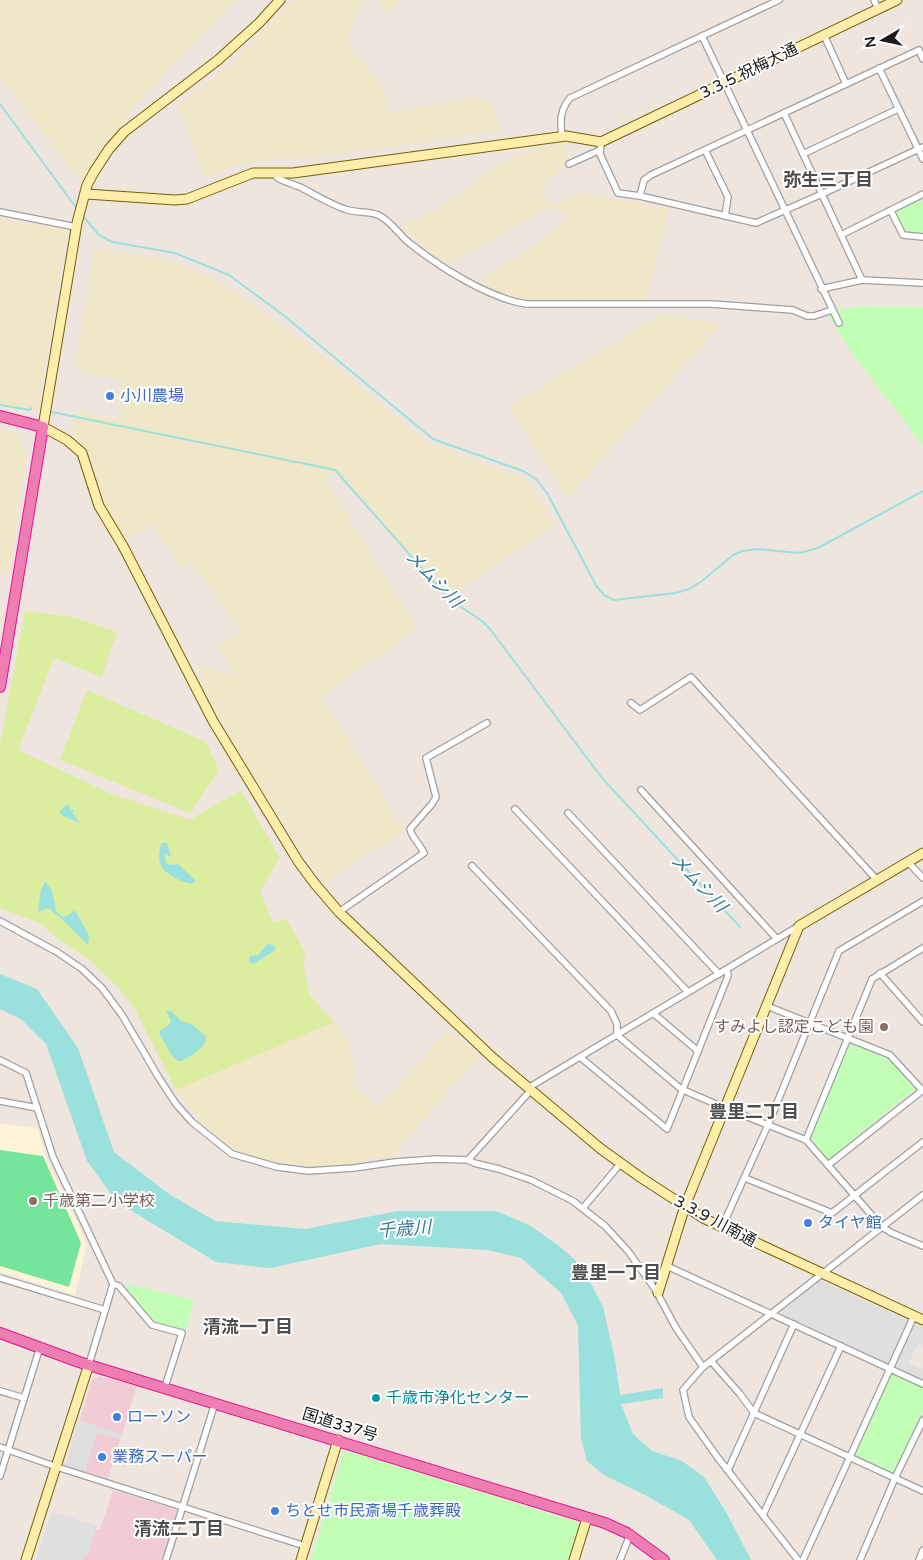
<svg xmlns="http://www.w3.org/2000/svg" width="923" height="1560" font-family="'Varela Round','Noto Sans JP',sans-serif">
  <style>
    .commercial { fill: #f1ccd4 }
    .education { fill: #fff4d7 }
    .farmland { fill: #efe7c8 }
    .grass { fill: #dbee9f }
    .park { fill: #c3feb6 }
    .pitch { fill: #74e59b }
    .parking { fill: #dfdfdf }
    .water { fill: #9ae0dd }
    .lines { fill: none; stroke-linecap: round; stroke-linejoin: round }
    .stream { stroke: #9ae0dd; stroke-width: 2 }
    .street-casing { stroke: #9f9f9f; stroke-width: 8 }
    .secondary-casing { stroke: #746100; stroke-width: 11 }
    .highway-casing { stroke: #e41493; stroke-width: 12 }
    .street { stroke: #fff; stroke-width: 5.5 }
    .secondary { stroke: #ffedac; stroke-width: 9 }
    .highway { stroke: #ee7eb1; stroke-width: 10 }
    .shop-dot { fill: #3f7fe0; stroke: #fff; stroke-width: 2 }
    .education-dot { fill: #8d6e63; stroke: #fff; stroke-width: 2 }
    .culture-dot { fill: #0f9aa8; stroke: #fff; stroke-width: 2 }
    .labels { text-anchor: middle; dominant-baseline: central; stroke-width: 4; stroke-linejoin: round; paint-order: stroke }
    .street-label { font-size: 16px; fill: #1b1b1b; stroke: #fff }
    .shop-label { font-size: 16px; fill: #366cbe; stroke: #fff; text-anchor: start }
    .education-label { font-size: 16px; fill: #785e54; stroke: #fff; text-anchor: end }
    .culture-label { font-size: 16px; fill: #0d838f; stroke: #fff; text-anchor: start }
    .neighbourhood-label { font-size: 18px; font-weight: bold; fill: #4e4e4e; stroke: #fff }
    .water-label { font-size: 18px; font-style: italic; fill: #377c92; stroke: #fff }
  </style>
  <rect width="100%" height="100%" fill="#eee5df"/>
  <!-- commercial -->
  <g class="commercial">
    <polygon points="99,1376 137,1386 108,1479 66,1465 92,1380"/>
    <polygon points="113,1490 177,1510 177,1513 162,1560 36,1560 52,1512 97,1526 96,1529 100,1530"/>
  </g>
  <!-- education -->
  <polygon class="education" points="0,1123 38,1129 46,1157 87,1244 75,1295 0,1272"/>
  <!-- farmland -->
  <g class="farmland">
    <polygon points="0,0 236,0 140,100 81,181 0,78"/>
    <polygon points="293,0 362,0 348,40 353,52 382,83 388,113 476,97 487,101 493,110 500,131 311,158 273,159 237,165 204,179 178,104 200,89 238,58"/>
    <polygon points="379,0 400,0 387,14"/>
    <polygon points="564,141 567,157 540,193 554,206 578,192 669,209 646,301 518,299 499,293 479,281 547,237 569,216 559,209 546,209 449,265 421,246 402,227 450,202 498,166 518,155"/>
    <polygon points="0,218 67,230 38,411 0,404"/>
    <polygon points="94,248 163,259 214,278 284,327 332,363 363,390 427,442 459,455 519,475 526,479 542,500 554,526 450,597 335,472 329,473 327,484 418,628 321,697 405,831 325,882 308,860 254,779 205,692 196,666 235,676 217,645 242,632 191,563 181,568 153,525 125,540 107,510 89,453 76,437 72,424 74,410 118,420 123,381 75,370"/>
    <polygon points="663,314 722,324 568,498 508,407"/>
    <polygon points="0,429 12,432 17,435 26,454 10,573 0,573"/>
    <polygon points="334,1022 340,1028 350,1046 356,1074 352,1084 378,1107 448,1030 479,1056 392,1157 319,1168 267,1161 251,1157 228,1147 205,1129 176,1090"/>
  </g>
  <!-- grass -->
  <g class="grass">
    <polygon points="25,611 72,617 117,632 102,677 54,658 18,750 109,793 190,820 241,790 280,858 260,891 273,923 286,919 306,953 303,963 310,996 334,1022 176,1090 136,1011 120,989 86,957 63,943 39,923 0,908 0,744"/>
    <polygon points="87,690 206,742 219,771 190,813 60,760"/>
  </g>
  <!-- park -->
  <g class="park">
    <polygon points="923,199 923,233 904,232 894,212"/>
    <polygon points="866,306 923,307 923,446 849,349 828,315 839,309"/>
    <polygon points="849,1043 891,1061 915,1089 828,1160 810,1140"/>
    <polygon points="123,1283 194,1300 186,1330 153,1322"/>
    <polygon points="892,1373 923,1388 923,1412 894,1474 855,1455"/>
    <polygon points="344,1450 580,1523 568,1560 311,1560"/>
  </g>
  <!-- pitch -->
  <polygon class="pitch" points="0,1150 43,1156 81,1243 69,1287 0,1266"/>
  <!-- parking -->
  <g class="parking">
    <polygon points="820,1280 909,1321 889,1365 781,1315 782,1312"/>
    <polygon points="916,1324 923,1327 923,1345 918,1343 909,1363 923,1369 923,1379 895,1367"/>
    <polygon points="79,1420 122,1434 120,1439 97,1433 85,1472 66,1465"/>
    <polygon points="52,1512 97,1526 88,1555 85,1554 83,1560 36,1560"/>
  </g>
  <!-- water -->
  <g class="water">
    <polygon points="68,804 71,810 73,809 74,810 72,812 80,823 63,816 59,811"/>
    <path d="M162 843H167L171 855 170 857 165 854 166 863 171 865 178 864 195 880 194 883C186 886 164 873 161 866 158 859 159 848 162 843Z"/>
    <path d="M45 882C54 890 54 899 56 911L63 917 69 915 75 910 89 936 88 945 62 919 48 908 38 912 41 889Z"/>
    <polygon points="268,944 275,946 276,948 274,951 253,964 249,962 250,956 258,955"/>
    <polygon points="0,974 37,989 78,1048 114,1152 169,1194 215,1221 305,1229 398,1211 496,1211 529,1225 558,1245 582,1266 603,1307 615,1359 620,1395 663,1388 663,1398 621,1404 633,1434 652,1451 682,1461 704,1477 726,1512 751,1560 717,1560 689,1520 647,1496 604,1475 587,1461 581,1439 578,1325 561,1293 521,1258 488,1250 381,1244 270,1268 216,1262 117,1202 87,1161 46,1044 22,1020 0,1009"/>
    <path d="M166 1011H171L181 1021 191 1024 198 1029 206 1037C206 1049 191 1055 182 1061H178L172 1056 160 1035 159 1031 168 1026 171 1021Z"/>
  </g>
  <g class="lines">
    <!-- stream -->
    <g class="stream">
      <polyline points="0,104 78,210"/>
      <polyline points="82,215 99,235 112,242 175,253 229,275 282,314 433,439 523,471 536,479 547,493 597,587 604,595 614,600 676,593 689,589 702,581 733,555 743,551 757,549 799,553 818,548 923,491"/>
      <polyline points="0,405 30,410 31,408"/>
      <polyline points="52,412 335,470 449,599 482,621 490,629 602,778 740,927"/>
    </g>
    <defs>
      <g id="street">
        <polyline points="874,0 878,9"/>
        <polyline points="824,35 846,84"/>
        <polyline points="702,36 839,323"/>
        <polyline points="879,68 923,159"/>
        <polyline points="784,113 862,280"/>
        <path d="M562 136C560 121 560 110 570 98L779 0"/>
        <polyline points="601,142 600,154 618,193 640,196 756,223 822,194 923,147"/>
        <polyline points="705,150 728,197 725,216"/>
        <polyline points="803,154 898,109"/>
        <polyline points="569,164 600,150"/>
        <path d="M273 173C273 173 278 178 278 178 284 182 293 184 300 187 314 194 333 206 348 210 358 213 368 211 378 215 392 221 399 236 412 245 441 268 489 298 526 304H711L793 310 807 316H814L832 310"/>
        <polyline points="640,196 644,180 651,175 919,50 923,59"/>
        <polyline points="891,211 903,235 923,237"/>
        <polyline points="0,212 76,227"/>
        <polyline points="841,235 923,194"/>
        <polyline points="821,289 862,280 923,283"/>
        <polyline points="631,703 640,710 691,677 877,880"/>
        <polyline points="641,790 777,939"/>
        <polyline points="515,809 688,992"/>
        <polyline points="568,813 719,974"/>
        <polyline points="908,862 923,878"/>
        <polyline points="472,866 611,1011 617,1024 617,1035 681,1089 725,1108 806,1140 882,1227 892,1233 923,1246"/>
        <path d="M339 912 424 853C420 844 412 838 410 829L432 804 436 797 426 758 487 723"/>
        <polyline points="0,921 57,952 82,969 102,988 122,1015 159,1078 176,1104 192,1122 232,1154 277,1167 308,1171 354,1168 395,1162 436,1159 468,1160 474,1163 499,1169 531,1180 573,1201 605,1226 628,1251 655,1289 676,1328 703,1367"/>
        <polyline points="880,973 923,1022"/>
        <polyline points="767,1006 890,1055 923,1091"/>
        <polyline points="653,1013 698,1051"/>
        <polyline points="580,1057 667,1129 728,976 727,969"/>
        <polyline points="0,1060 26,1073 53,1157 113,1284 89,1364"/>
        <polyline points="528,1088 797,927"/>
        <polyline points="0,1101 37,1108"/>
        <polyline points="806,1140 872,979 923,948"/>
        <polyline points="468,1160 531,1090"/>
        <polyline points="828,1165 923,1090"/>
        <polyline points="745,1178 832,1213 923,1142"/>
        <polyline points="583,1208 621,1163"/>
        <polyline points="722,1227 768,1125 839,951 923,901"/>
        <polyline points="667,1266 923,1384"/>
        <polyline points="0,1278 105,1310"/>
        <polyline points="113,1284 119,1286 152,1325 182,1333 165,1387"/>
        <polyline points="711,1361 740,1394 754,1413 923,1491"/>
        <polyline points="0,1391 24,1398"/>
        <polyline points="0,1447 57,1467 305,1546"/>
        <polyline points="728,1470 794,1324"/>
        <polyline points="0,1476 40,1347"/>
        <polyline points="763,1515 841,1346"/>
        <polyline points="166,1560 215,1403"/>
        <polyline points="620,1560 630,1535"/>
        <polyline points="798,1560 718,1458 689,1417 683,1390 703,1367 923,1195"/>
        <polyline points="803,1560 914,1316"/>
        <polyline points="860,1560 895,1478 923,1420"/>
        <polyline points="919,1560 923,1550"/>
      </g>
      <g id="secondary">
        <polyline points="280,0 259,23 218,60 124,132 109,149 94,172 87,185 77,223 43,427 67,440 82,453 99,506 123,546 213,721 298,861 315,884 339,912 493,1058 601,1149 640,1177 703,1218 923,1320"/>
        <polyline points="86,194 175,200 187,199 253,173 293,173 566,136 601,142 897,0"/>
        <polyline points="658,1293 685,1206 799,926 923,853"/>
        <polyline points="26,1560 89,1364"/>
        <polyline points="301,1560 338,1440"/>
        <polyline points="574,1560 587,1518"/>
      </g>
      <g id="highway">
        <polyline points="0,416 43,427 0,687"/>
        <polyline points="0,1333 79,1362 605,1523 627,1533 664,1560"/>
      </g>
    </defs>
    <!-- street casing -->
    <use href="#street" class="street-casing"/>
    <!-- secondary casing -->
    <use href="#secondary" class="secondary-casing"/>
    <!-- highway casing -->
    <use href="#highway" class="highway-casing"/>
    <!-- street -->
    <use href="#street" class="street"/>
    <!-- secondary -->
    <use href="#secondary" class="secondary"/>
    <!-- highway -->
    <use href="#highway" class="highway"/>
  </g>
  <!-- markers -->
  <g class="shop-dot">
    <circle cx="110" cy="396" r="5"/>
    <circle cx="808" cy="1223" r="5"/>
    <circle cx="117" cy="1417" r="5"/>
    <circle cx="102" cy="1457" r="5"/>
    <circle cx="275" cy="1511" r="5"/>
  </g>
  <g class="education-dot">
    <circle cx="884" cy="1027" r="5"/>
    <circle cx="33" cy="1201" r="5"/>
  </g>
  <circle class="culture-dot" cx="376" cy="1398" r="5"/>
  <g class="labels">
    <!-- street labels -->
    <g class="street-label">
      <text transform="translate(749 71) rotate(-26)">3.3.5 祝梅大通</text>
      <text transform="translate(715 1221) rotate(28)">3.3.9 川南通</text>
      <text transform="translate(340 1425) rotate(17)">国道337号</text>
    </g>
    <!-- shop labels -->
    <g class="shop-label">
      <text x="120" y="396">小川農場</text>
      <text x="818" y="1223">タイヤ館</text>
      <text x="127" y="1417">ローソン</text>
      <text x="112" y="1457">業務スーパー</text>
      <text x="285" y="1511">ちとせ市民斎場千歳葬殿</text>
    </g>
    <!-- education labels -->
    <g class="education-label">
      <text x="874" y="1027">すみよし認定こども園</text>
      <text x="43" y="1201" text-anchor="start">千歳第二小学校</text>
    </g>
    <!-- culture labels -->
    <g class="culture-label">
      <text x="386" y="1398">千歳市浄化センター</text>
    </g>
    <!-- neighbourhood labels -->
    <g class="neighbourhood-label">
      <text x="828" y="180">弥生三丁目</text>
      <text x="754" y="1112">豊里二丁目</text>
      <text x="616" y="1273">豊里一丁目</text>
      <text x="248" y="1327">清流一丁目</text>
      <text x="179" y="1529">清流二丁目</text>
    </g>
    <!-- water labels -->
    <g class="water-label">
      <text transform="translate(434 579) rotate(46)">メムシ川</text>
      <text transform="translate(699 883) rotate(47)">メムシ川</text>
      <text transform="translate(404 1229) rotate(-4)">千歳川</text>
    </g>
  </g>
  <!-- north arrow -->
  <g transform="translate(883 40) rotate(261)" stroke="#ffffff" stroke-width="4" paint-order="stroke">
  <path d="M0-4L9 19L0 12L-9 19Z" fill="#1b1b1b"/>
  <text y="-8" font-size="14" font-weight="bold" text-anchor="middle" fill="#1b1b1b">N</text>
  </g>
</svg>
